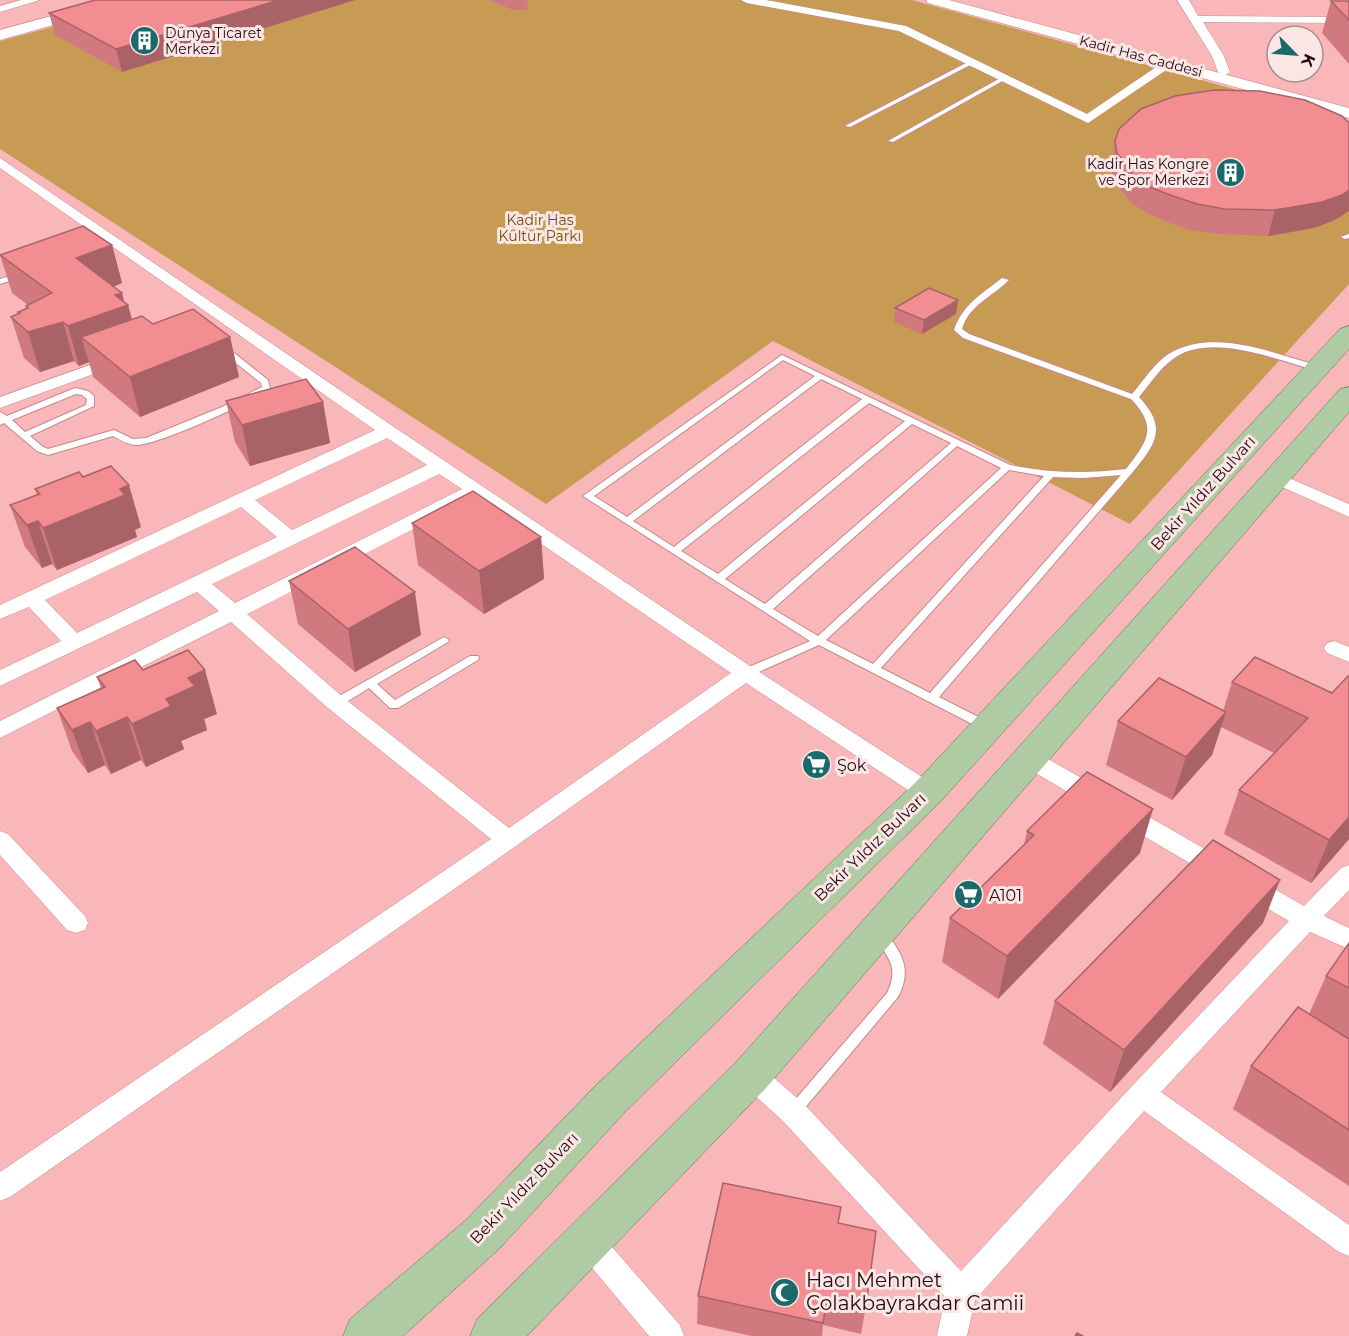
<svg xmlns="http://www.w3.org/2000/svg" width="1349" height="1336" font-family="Montserrat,sans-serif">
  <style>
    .green { fill: #c89b55 }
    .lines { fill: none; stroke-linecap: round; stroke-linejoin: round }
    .service-casing { stroke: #c8888b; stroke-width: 2 }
    .minor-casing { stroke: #c8888b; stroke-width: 1 }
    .tertiary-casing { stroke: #c8888b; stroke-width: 1 }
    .primary-casing { stroke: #5b7247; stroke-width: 1 }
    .service { fill: #fff; fill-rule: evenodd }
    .minor { fill: #fff; fill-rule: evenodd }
    .tertiary { fill: #fff; fill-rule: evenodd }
    .primary { fill: #aecba3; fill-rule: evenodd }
    .wall { fill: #d0797e }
    .shaded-wall { fill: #a96366 }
    .building { fill: #f28d92; stroke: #a96366; stroke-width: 1.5 }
    .labels { text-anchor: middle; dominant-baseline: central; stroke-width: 6; stroke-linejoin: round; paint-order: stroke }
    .far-poi-label { font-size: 14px; fill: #240d0f; stroke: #fbe6e6; text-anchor: start }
    .far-street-label { font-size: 14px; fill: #240d0f; stroke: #fbe6e6 }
    .far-park-label { font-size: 14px; fill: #734f08; stroke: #fbe6e6 }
    .street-label { font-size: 16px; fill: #240d0f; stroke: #fbe6e6 }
    .poi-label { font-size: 16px; fill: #240d0f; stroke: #fbe6e6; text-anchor: start }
    .near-poi-label { font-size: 20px; fill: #240d0f; stroke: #fbe6e6; text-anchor: start }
  </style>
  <rect width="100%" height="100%" fill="#fab7b9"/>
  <!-- green -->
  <polygon class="green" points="152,0 912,0 1349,121 1349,284 1130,524 773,341 546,504 0,149 0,41"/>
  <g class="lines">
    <defs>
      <g id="service">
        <polygon points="972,60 975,62 974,63 850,127 845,126"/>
        <polygon points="1004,76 1007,78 1006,79 893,142 888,141"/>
        <polygon points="1349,234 1349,238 1345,239 1341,237"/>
        <polygon points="19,273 23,275 22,277 0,284 0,279"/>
        <path d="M1002 278 1009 280C992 297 969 305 962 329L969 334 1132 394C1145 379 1157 359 1174 351 1211 333 1256 347 1292 358 1302 361 1314 363 1322 369L1318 371C1279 361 1210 331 1173 359 1159 369 1150 384 1139 397 1168 428 1156 444 1132 473L939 697 990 723 991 726 990 729H982L819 645 750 676H742L741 673 742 670 810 641 583 496 782 355 1010 465C1049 473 1087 474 1126 469 1148 441 1158 427 1131 399L963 338 954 330C962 305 983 293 1002 278ZM783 360 815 376 627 517 594 496ZM821 379 862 399 674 547 633 521ZM869 403 905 421 718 574 681 551ZM912 424 951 443 765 604 725 579ZM957 446 1001 468 818 636 773 609ZM1009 470 1044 476 873 664 826 640ZM1121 475 930 693 881 668 1053 477 1083 478Z"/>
        <path d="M222 348H228L268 380 270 388 269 390C249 403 156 446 135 445 127 444 120 440 113 436L48 455 37 451 4 423 0 425V412L7 416 75 388 88 391 94 396V406L30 436 43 447 48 449 114 430 133 439 146 438 222 407 262 387 261 383 222 352ZM76 394 82 395 87 399 86 405 25 432 12 420Z"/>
        <polygon points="444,637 449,640 448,642 377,684 395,700 470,656 478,656 479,658 478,660 398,708 390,708 369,688 340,706 332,706 331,703 332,700"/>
        <path d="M881 931C888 934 891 939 895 945 907 963 908 978 898 997L798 1116 793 1118 788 1116 786 1112 788 1108 887 993C900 966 887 958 875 936L877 932Z"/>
      </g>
      <g id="minor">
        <polygon points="21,0 40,0 0,12 0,6"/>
        <polygon points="741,0 766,0 906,26 1087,114 1165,61 1173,61 1175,64 1088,123 899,31 747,3"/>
        <polygon points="1177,0 1189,0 1198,16 1349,17 1349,23 1203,22 1224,56 1230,72 1224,76 1218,72 1212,56"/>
        <path d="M0 158 394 427 753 668 936 786 939 792 936 798 928 800 920 798 746 683 516 846 10 1197 0 1201V1172L491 839 328 708 231 622 0 738V721L219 611 197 592 0 686V670L61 641 29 607 0 619V605L375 430 0 168ZM387 438 427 465 292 530 255 500ZM439 474 462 489 235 603 212 584ZM474 498 731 673 509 828 344 698 247 614ZM241 507 277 537 77 633 45 600Z"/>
        <polygon points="118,355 126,360 124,363 0,408 0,397"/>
        <polygon points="1275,472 1349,504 1349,517 1269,481 1266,477 1269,473"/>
        <polygon points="1334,641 1349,647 1349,662 1327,653 1324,648 1327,643"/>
        <polygon points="1028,750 1036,752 1304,906 1341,868 1349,865 1349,890 1324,916 1349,928 1349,949 1310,932 1161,1092 1349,1225 1349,1256 1339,1252 1144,1111 975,1300 967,1336 937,1336 945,1297 783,1121 741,1083 738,1075 741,1067 751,1063 761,1067 803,1103 961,1271 1132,1086 1289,921 1020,764 1017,758 1020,752"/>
        <polygon points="0,831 8,834 85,916 88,923 85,930 76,933 67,930 0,855"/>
        <polygon points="588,1227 598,1231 680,1325 684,1336 649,1336 578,1251 573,1241 578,1231"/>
      </g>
      <g id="tertiary">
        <polygon points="110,0 133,0 131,3 0,40 0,30"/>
        <polygon points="926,0 949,0 1349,108 1349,118 928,3"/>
      </g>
      <g id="primary">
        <polygon points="1349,326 1349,349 941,801 625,1112 499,1249 403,1336 343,1336 350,1319 467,1219 595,1086 915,783 1340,329"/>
        <polygon points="1349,387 1349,412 766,1088 527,1336 470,1336 477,1319 736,1062 1340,389"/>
      </g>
    </defs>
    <!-- service casing -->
    <use href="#service" class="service-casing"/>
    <!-- minor casing -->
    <use href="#minor" class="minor-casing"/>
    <!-- tertiary casing -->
    <use href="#tertiary" class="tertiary-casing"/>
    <!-- primary casing -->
    <use href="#primary" class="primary-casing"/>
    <!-- service -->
    <use href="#service" class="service"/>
    <!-- minor -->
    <use href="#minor" class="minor"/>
    <!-- tertiary -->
    <use href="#tertiary" class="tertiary"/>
    <!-- primary -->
    <use href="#primary" class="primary"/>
  </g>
  <!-- wall -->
  <g class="wall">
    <polygon points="355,0 122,72 55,35 49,13"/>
    <polygon points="489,0 528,0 527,10 513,10"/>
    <polygon points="1331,1 1349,1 1349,64 1322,33"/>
    <polygon points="1115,141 1335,220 1314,228 1268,236 1218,234 1190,230 1167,222 1147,213 1130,202 1112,178 1111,166"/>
    <polygon points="112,245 122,283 113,287 122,293 124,302 128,305 132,319 153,324 230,337 239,377 140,417 93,377 89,362 79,366 74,361 40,372 24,358 11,317 18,314 18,312 26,308 26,306 28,305 12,293 0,255"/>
    <polygon points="958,300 956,314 922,334 894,322 895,308"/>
    <polygon points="226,401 323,402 330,443 250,466 235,442"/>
    <polygon points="83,477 141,527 135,530 137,537 57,570 52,564 42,568 25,547 10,505 37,494 35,489"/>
    <polygon points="412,523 541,537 544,579 484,614 418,565"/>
    <polygon points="289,581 421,635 355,672 298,624"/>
    <polygon points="143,670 217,714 204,719 207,730 181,741 184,749 146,767 141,760 111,774 105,765 88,773 72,751 57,708 101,688 97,677"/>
    <polygon points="1232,682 1332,693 1349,839 1311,883 1224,834 1239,790 1274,753 1221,727 1212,755 1172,800 1106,765 1118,721 1223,711"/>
    <polygon points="1027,831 1140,853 998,999 942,962 950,918 1024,845"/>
    <polygon points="1263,923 1110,1092 1043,1044 1055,1001"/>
    <polygon points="1349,943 1349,1186 1233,1109 1251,1066 1309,1014 1326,976"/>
    <polygon points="839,1223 866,1306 861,1334 823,1325 822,1336 752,1336 697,1324 698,1296"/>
  </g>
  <!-- shaded-wall -->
  <g class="shaded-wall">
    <polygon points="279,0 355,0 122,72 116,49"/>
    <polygon points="1349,190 1349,211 1335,220 1314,228 1268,236 1275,210"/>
    <polygon points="112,245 122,283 86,297 76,258"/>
    <polygon points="122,293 125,306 128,305 138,344 81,337 89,362 79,366 68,326 115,295"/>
    <polygon points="958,300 956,314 922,334 924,320"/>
    <polygon points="63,322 74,361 40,372 28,332"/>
    <polygon points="230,337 239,377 140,417 130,377"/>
    <polygon points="323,402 330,443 250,466 242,425"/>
    <polygon points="129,485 141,527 135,530 137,537 57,570 43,528 120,489"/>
    <polygon points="38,521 52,564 42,568 27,525"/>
    <polygon points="541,537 544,579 484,614 479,571"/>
    <polygon points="415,592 421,635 355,672 348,629"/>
    <polygon points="205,670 217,714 204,719 207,730 181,741 184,749 146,767 132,724 166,699 188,678"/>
    <polygon points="1226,712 1212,755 1172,800 1186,757"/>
    <polygon points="127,717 141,760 111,774 96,731"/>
    <polygon points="90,722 105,765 88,773 72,730"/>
    <polygon points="1153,809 1140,853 998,999 1007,956"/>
    <polygon points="1349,817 1349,839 1311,883 1329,840"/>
    <polygon points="1280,880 1263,923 1110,1092 1124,1050"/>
  </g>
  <!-- building -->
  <g class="building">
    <polygon points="95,0 279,0 116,49 49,13"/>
    <polygon points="1331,1 1349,1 1349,20"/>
    <polygon points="1214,90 1260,91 1305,100 1342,116 1349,123 1349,190 1342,195 1322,202 1275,210 1225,209 1197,204 1173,196 1152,188 1135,177 1117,153 1115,141 1119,129 1141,109 1175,96"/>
    <polygon points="83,226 112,245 76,258 122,293 115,295 128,305 68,326 63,322 28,332 11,317 20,313 18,312 28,308 26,306 52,293 0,255"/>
    <polygon points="929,288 958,300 924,320 895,308"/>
    <polygon points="193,309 230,337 130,377 81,337 142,316 153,324"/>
    <polygon points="306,379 323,402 242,425 226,401"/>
    <polygon points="111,466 129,485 120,489 125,495 43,528 38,521 27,525 10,505 40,494 35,489 79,472 83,477"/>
    <polygon points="473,491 541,537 479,571 412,523"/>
    <polygon points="355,547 415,592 348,629 289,581"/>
    <polygon points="188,650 205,670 188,678 195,686 166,699 171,706 132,724 127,717 96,731 90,722 72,730 57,708 105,687 97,677 135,660 143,670"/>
    <polygon points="1255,657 1332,693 1348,676 1349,677 1349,817 1329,840 1239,790 1308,718 1232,682"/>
    <polygon points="1159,678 1226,712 1186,757 1118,721"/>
    <polygon points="1087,772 1153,809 1007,956 950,918 1034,835 1027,831"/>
    <polygon points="1213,840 1280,880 1124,1050 1055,1001"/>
    <polygon points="1349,943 1349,988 1326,976"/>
    <polygon points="1298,1007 1349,1039 1349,1130 1251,1066"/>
    <polygon points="723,1183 841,1207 838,1223 876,1231 866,1306 827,1298 823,1323 698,1296"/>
    <polygon points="1077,1333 1083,1336 1075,1336"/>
  </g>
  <!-- icons -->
  <defs>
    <symbol id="building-disc" viewBox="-11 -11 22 22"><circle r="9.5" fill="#1c696b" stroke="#fbe6e6"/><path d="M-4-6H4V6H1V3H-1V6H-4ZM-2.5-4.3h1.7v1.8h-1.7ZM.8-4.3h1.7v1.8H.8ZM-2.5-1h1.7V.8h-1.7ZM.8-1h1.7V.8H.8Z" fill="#fff"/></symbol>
    <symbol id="supermarket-disc" viewBox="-11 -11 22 22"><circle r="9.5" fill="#1c696b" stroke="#fbe6e6"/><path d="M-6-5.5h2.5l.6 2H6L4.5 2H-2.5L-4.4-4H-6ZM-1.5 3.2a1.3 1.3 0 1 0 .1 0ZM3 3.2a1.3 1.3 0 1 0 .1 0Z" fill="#fff"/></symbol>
    <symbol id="mosque-disc" viewBox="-11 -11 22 22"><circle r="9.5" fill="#1c696b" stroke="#fbe6e6"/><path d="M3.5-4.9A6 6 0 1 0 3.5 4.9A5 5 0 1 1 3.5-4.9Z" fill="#fff"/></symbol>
  </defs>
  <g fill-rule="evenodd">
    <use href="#building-disc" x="128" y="24" width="33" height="33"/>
    <use href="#building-disc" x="1214" y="156" width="33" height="33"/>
    <use href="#supermarket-disc" x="800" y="748" width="33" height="33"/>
    <use href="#supermarket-disc" x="952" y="878" width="33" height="33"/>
    <use href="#mosque-disc" x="768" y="1276" width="33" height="33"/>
  </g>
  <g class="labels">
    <!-- far-poi labels -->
    <g class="far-poi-label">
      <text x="165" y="33">Dünya Ticaret<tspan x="165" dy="16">Merkezi</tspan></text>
      <text x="1209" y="164" text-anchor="end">Kadir Has Kongre<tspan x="1209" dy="16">ve Spor Merkezi</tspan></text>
    </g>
    <!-- far-street labels -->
    <g class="far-street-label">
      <text transform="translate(1141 56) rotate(15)">Kadir Has Caddesi</text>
    </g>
    <!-- far-park labels -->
    <g class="far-park-label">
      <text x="540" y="220">Kadir Has<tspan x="540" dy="16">Kültür Parkı</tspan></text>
    </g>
    <!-- street labels -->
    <g class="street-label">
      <text transform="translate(1203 493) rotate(-48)">Bekir Yıldız Bulvarı</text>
      <text transform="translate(870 847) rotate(-44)">Bekir Yıldız Bulvarı</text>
      <text transform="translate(524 1188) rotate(-46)">Bekir Yıldız Bulvarı</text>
    </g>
    <!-- poi labels -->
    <g class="poi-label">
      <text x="837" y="765">Şok</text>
      <text x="989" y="895">A101</text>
    </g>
    <!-- near-poi labels -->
    <g class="near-poi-label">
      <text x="806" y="1280">Hacı Mehmet<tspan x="806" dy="23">Çolakbayrakdar Camii</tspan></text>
    </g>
  </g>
  <!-- north arrow -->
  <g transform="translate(1295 54) rotate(115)"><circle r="28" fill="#fbe6e6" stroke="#a58f90" stroke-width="1.5"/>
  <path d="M0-4.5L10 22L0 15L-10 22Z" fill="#1c696b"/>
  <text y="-9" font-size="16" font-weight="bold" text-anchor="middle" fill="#240d0f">K</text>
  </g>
</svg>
